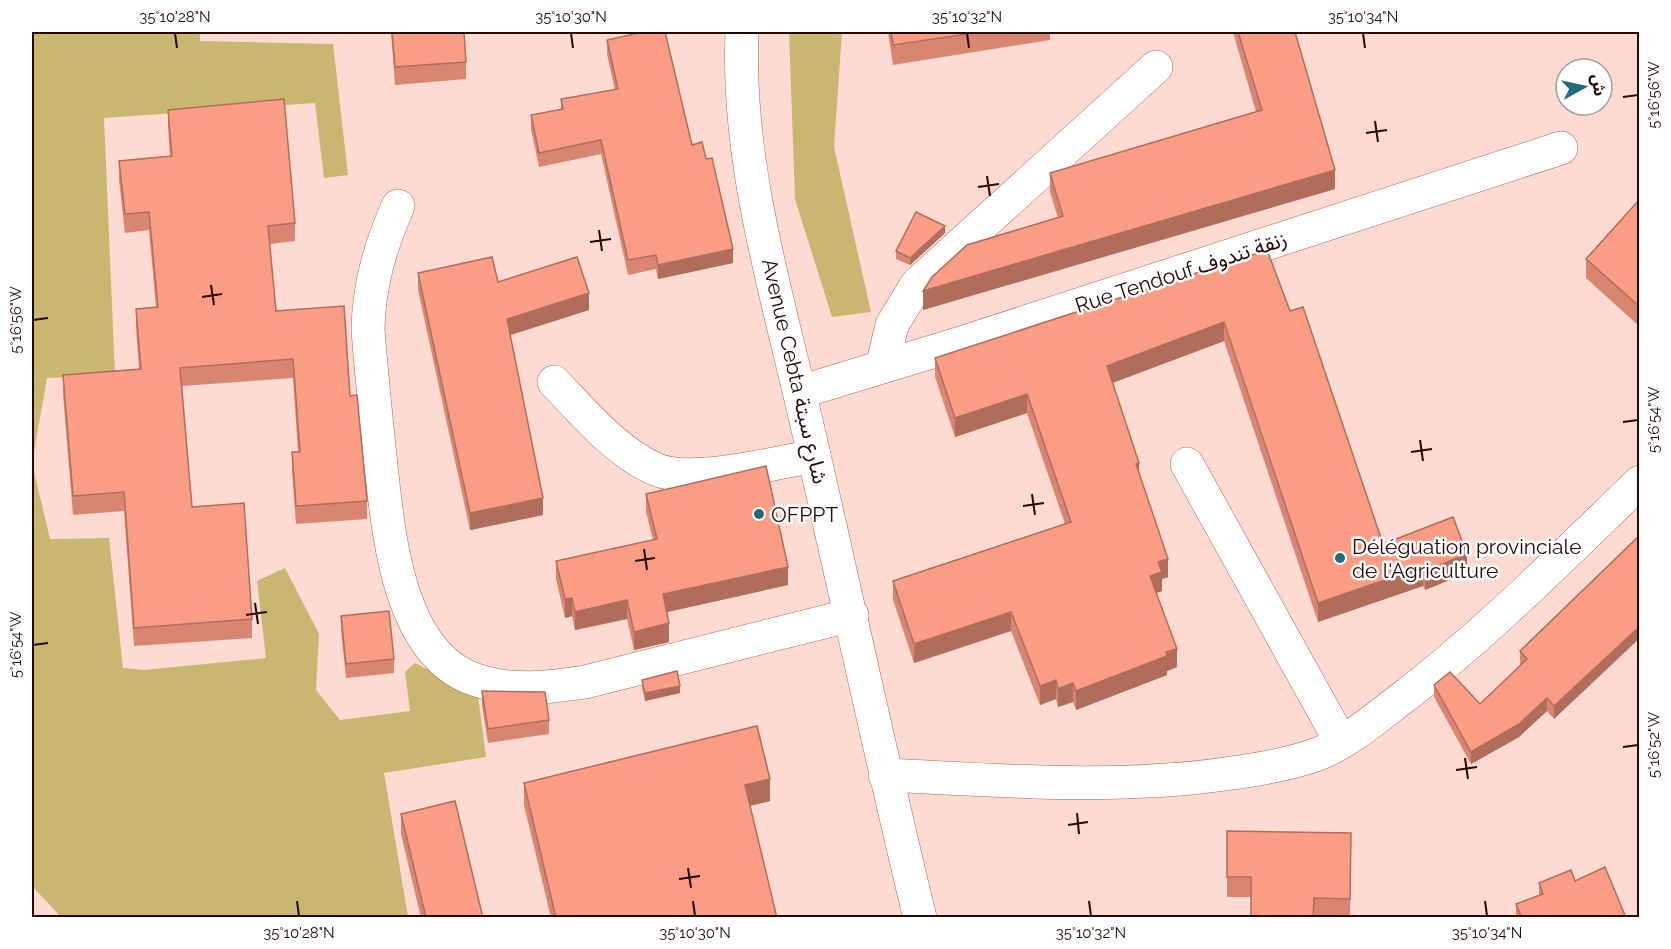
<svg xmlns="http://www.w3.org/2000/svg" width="1671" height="949" font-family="Raleway,'Noto Sans Arabic',sans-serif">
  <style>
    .green { fill: #c9b670 }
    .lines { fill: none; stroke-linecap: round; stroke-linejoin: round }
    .minor-casing { stroke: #af6654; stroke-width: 34 }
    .minor { stroke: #fff; stroke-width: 33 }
    .wall { fill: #d88672 }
    .shaded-wall { fill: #b06d5c }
    .building { fill: #fb9c84; stroke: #b06d5c; stroke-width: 1.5 }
    .ticks { fill: none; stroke: #250904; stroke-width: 2 }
    .poi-dot { fill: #236978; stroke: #fff; stroke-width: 2 }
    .labels { text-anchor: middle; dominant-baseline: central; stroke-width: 5; stroke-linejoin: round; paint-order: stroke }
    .street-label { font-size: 21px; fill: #250904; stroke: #fff }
    .poi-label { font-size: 21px; fill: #250904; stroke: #fff; text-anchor: start }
    .neatline { fill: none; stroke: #250904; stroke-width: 2 }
    .ticks-label { font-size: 15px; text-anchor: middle; fill: #250904 }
  </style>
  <rect width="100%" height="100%" fill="#fddbd3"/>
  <!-- green -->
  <g class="green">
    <polygon points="32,32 200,32 200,41 333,44 348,175 324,178 315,103 104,118 115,375 47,378 32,463 50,539 109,538 123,668 144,670 266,658 257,581 285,568 319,634 316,690 340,720 410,711 405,672 415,663 478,696 486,757 384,773 408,917 61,917 32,886"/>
    <polygon points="789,32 842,32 834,147 871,312 832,317 795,199"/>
  </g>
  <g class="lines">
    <defs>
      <g id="minor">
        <path d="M742 32C736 164 778 297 807 425 845 589 880 754 920 918"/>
        <path d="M398 206C380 247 369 285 368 329 371 372 376 415 380 457 388 525 395 645 468 677 507 693 545 688 585 682L852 615"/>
        <polyline points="882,367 892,325 917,284 1156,67"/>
        <path d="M554 382C584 413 615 451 655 469 690 485 776 463 814 456"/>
        <polyline points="800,392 961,343 1561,148"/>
        <polyline points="1187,464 1341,742"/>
        <path d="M885 775C998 780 1112 790 1225 774 1256 770 1288 765 1318 754 1348 742 1375 719 1401 699 1486 634 1562 557 1640 482"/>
      </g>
    </defs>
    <!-- minor casing -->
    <use href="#minor" class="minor-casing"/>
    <!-- minor -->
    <use href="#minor" class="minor"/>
  </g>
  <!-- wall -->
  <g class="wall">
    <polygon points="391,32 464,32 466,62 466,79 395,85"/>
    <polygon points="888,32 1050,32 1050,40 893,65"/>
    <polygon points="1233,32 1295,32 1335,189 923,310 1058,218 1050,192 1050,173 1256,112"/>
    <polygon points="607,40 692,145 706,159 733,263 658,279 656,269 628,275 601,154 539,167 531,129 531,115 561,109 561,99 615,90 607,54"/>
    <polygon points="168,110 295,223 295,241 270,244 276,311 350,396 367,501 367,519 296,524 292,471 292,452 298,452 293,378 182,386 192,507 252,619 252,638 134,646 124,511 73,515 63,394 63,375 139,369 136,328 136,309 156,308 149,230 125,233 119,180 119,161 170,156 168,128"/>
    <polygon points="1640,199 1640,327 1586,278 1586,259"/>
    <polygon points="945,233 910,265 896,259 896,251"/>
    <polygon points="418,273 498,282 589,310 510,335 543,515 470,530 418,290"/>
    <polygon points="1290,311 1383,544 1467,573 1425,590 1423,586 1318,622 1224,341 1112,383 1168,577 1162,579 1162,591 1156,593 1177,667 1167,671 1167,675 1076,710 1073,702 1058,707 1056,699 1040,705 1011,631 914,663 893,600 893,581 1065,524 1027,413 955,437 935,377 935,358"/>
    <polygon points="646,494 788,585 667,612 669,642 634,650 627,619 575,630 572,616 565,618 556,579 556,561 653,540 646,512"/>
    <polygon points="1640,535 1554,719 1547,711 1519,737 1471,764 1434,697 1434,685 1480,704 1521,665 1520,664 1520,651"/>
    <polygon points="341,616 394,659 394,673 346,678 341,630"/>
    <polygon points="642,680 680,693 645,701 642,687"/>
    <polygon points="482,691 549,720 549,734 488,743 482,705"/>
    <polygon points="524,783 770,801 750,806 777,918 551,918 524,805"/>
    <polygon points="401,814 483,918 421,918 401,834"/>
    <polygon points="1227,831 1351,833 1350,918 1251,918 1251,897 1227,897"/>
    <polygon points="1575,881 1626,918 1516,918 1516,904 1539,895 1539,883"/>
  </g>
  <!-- shaded-wall -->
  <g class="shaded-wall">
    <polygon points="1335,170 1335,189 923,310 923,291"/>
    <polygon points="945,226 945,233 910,265 910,258"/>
    <polygon points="733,249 733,263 658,279 658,265"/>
    <polygon points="589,293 589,310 507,336 507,319"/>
    <polygon points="1224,322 1224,341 1107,385 1107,366"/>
    <polygon points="1027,394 1027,413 955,437 955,418"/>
    <polygon points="1139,463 1139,482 1136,464"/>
    <polygon points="543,498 543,515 470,530 470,513"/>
    <polygon points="1467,554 1467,573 1425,590 1425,571"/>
    <polygon points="1168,559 1168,577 1162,579 1162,591 1150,595 1150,576 1158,562"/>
    <polygon points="788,567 788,585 663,613 663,594"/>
    <polygon points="1423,567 1423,586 1318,622 1318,603"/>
    <polygon points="572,598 572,616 565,618 565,599"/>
    <polygon points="627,600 627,619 575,630 575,612"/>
    <polygon points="1011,612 1011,631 914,663 914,644"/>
    <polygon points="669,623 669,642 634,650 634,632"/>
    <polygon points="1640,626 1640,638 1554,719 1554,706"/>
    <polygon points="1177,649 1177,667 1167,671 1167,675 1076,710 1076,691"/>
    <polygon points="1056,680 1056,699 1040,705 1040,686"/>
    <polygon points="1073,683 1073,702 1058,707 1058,689"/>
    <polygon points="680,686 680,693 645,701 645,693"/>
    <polygon points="1547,698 1547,711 1519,737 1471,764 1471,752"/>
    <polygon points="770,779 770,801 745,807 745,785"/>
  </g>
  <!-- building -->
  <g class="building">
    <polygon points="392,32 464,32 466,62 395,67"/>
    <polygon points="643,32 665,32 692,145 702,142 706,159 712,158 733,249 658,265 656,255 628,260 601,140 539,153 531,115 563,109 561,99 618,89 607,40"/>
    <polygon points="891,32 981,32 893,45"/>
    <polygon points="1238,32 1295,32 1335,170 923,291 932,277 967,245 1063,216 1050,173 1262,110"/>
    <polygon points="284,99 295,223 268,226 276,311 344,306 350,396 357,395 367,501 296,506 292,452 300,452 293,359 180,368 192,507 244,503 252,619 134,628 124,492 73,496 63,375 141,369 136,309 158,307 149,212 125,214 119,161 172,156 168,110"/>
    <polygon points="1640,199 1640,307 1586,259"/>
    <polygon points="916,212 945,226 910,258 896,251"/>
    <polygon points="1267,250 1290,311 1303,307 1383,544 1453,517 1467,554 1425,571 1423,567 1318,603 1224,322 1107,366 1139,463 1136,464 1168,559 1158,562 1162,572 1150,576 1177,649 1166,652 1167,656 1076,691 1073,683 1058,689 1056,680 1040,686 1011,612 914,644 893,581 1071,522 1027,394 955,418 935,358"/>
    <polygon points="492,257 498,282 577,257 589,293 507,319 543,498 470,513 418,273"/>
    <polygon points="766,466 788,567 663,594 669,623 634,632 627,600 575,612 572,598 565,599 556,561 657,539 646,494"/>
    <polygon points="1640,535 1640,626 1554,706 1547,698 1519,724 1471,752 1434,685 1450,672 1480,704 1527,659 1520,651"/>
    <polygon points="389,611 394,659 346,664 341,616"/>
    <polygon points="677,671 680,686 645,693 642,680"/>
    <polygon points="482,691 545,692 549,720 488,729"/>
    <polygon points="757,726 770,779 745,785 777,918 556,918 524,783"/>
    <polygon points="455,801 483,918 426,918 401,814"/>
    <polygon points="1227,831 1351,833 1350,899 1314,898 1313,918 1251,918 1251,877 1227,877"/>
    <polygon points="1605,867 1626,918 1522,918 1516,904 1543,894 1539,883 1571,870 1575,881"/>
  </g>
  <!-- ticks -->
  <path class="ticks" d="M175 33 177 48M571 33 573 48M967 33 969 48M1363 33 1365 48M1623 97 1638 95M1375 121 1378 142M1366 133 1387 130M987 176 990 196M978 187 999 184M599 230 602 251M590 242 611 239M211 285 214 305M202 297 222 294M33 320 48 318M1623 422 1638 420M1420 440 1423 461M1411 452 1432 449M1032 494 1035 515M1023 506 1044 503M644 549 647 570M635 561 655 558M255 603 258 624M246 615 267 612M33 645 48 643M1623 747 1638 745M1465 758 1468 779M1456 770 1477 767M1077 813 1079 834M1068 825 1088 822M688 868 691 888M679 879 700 876M297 901 299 916M693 901 695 916M1089 901 1091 916M1485 901 1487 916"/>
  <!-- markers -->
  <g class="poi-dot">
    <circle cx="759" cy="514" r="6"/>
    <circle cx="1340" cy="558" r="6"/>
  </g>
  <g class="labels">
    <!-- street labels -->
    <g class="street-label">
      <text transform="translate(1181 272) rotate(-18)">Rue Tendouf زنقة تندوف</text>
      <text transform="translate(795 371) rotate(77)">Avenue Cebta شارع سبتة</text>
    </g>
    <!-- poi labels -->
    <g class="poi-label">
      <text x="771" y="514">OFPPT</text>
      <text x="1352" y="546">Déléguation provinciale<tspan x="1352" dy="24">de l'Agriculture</tspan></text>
    </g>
  </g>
  <!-- border -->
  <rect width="1671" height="949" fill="none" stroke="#ffffff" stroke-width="66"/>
  <!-- north arrow -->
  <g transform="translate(1584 87) rotate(82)"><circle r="28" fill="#ffffff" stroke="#a89d9b" stroke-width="1.5"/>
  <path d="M0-4.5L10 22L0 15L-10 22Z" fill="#236978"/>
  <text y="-9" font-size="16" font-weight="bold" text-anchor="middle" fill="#250904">ش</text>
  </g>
  <rect x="33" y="33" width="1605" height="883" class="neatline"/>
  <g class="ticks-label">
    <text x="175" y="22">35°10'28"N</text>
    <text x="571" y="22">35°10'30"N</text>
    <text x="967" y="22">35°10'32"N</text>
    <text x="1363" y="22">35°10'34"N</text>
    <text transform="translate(1654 95) rotate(-90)" y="5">5°16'56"W</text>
    <text transform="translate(16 320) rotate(-90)" y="5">5°16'56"W</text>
    <text transform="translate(1654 420) rotate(-90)" y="5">5°16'54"W</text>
    <text transform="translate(16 645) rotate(-90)" y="5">5°16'54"W</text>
    <text transform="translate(1654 745) rotate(-90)" y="5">5°16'52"W</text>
    <text x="299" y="938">35°10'28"N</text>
    <text x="695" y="938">35°10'30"N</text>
    <text x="1091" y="938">35°10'32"N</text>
    <text x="1487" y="938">35°10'34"N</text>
  </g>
</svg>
